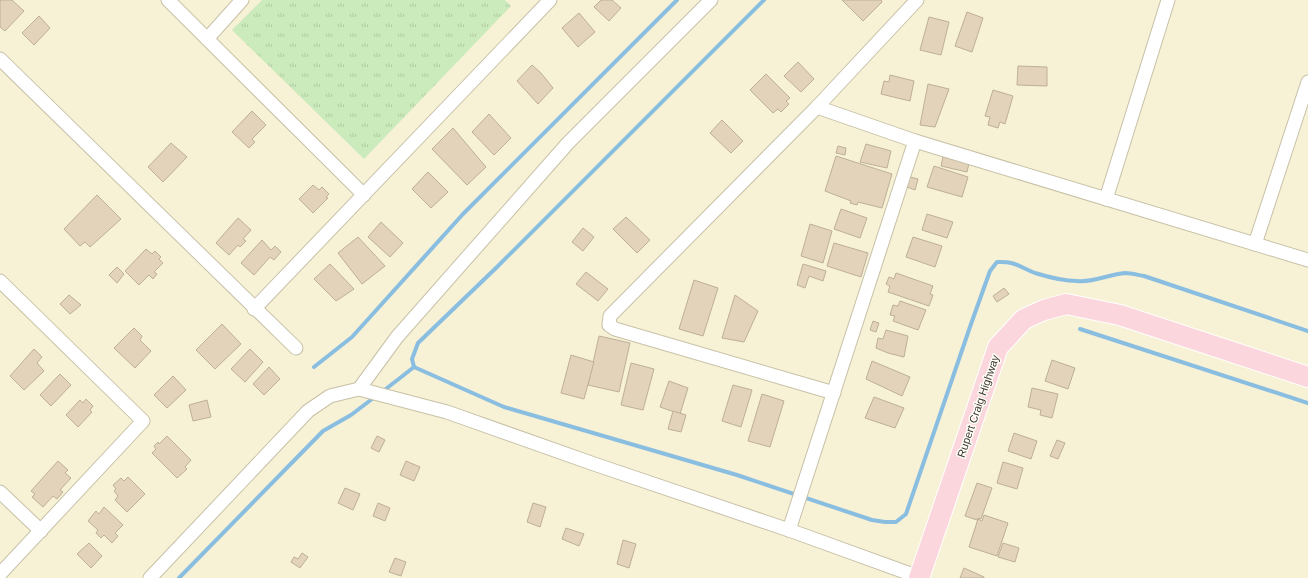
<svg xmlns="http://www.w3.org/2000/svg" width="1308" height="578" font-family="Arial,sans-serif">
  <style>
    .park { fill: url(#park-tufts) }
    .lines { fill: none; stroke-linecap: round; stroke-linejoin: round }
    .stream { stroke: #8abee1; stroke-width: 4 }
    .building { fill: #e3d3bb; stroke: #beaf98 }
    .street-casing { stroke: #c7c1a7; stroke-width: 15 }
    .primary-casing { stroke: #fff; stroke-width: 22 }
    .street { stroke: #fff; stroke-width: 13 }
    .primary { stroke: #fbd6dc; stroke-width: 20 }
    .labels { text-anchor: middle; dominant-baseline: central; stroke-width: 3; stroke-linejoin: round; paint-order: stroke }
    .street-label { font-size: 11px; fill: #3b382e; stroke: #fffef8 }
  </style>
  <defs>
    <pattern id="park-tufts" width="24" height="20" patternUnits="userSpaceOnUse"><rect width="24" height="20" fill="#ccebbc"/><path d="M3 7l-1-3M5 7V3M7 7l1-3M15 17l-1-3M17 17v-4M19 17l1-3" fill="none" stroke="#b0caa2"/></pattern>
  </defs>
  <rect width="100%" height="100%" fill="#f7f1d6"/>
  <!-- park -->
  <polygon class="park" points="262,0 505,0 511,6 364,159 232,30"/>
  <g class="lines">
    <!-- stream -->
    <g class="stream">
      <path d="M764 0 497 267 418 343 412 359 414 367 504 407 737 475 872 520 885 522H896L906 514 971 324 990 271 997 262C1016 261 1019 267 1035 273 1048 277 1063 281 1077 281 1094 283 1109 274 1125 273 1131 273 1138 275 1144 276L1308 331"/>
      <polyline points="1080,329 1308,403"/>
      <polyline points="314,367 352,337 463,214 677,0"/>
      <polyline points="382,392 414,367"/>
      <polyline points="179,578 323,431 351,415 376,396"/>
    </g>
  </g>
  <!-- building -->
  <g class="building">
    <polygon points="0,0 12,0 24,11 5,31 0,27"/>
    <polygon points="601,0 612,0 621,8 609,21 594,7"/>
    <polygon points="842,0 881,0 882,2 863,21"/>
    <polygon points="967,12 983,18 972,52 955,46"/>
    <polygon points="579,13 595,32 578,47 562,28"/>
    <polygon points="39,16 50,28 34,45 22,33"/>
    <polygon points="929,17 949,22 941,55 920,50"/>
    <polygon points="798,62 814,79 801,92 784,76"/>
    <polygon points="532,65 541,73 553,88 538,104 517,81"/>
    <polygon points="1018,66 1047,67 1047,86 1017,85"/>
    <polygon points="766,74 790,98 786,101 789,104 781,112 778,109 773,113 750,90"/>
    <polygon points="890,75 914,81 910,101 881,94 884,81 889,82"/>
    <polygon points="928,84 949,89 935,127 920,125"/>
    <polygon points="993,90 1013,96 1005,124 1000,122 998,128 988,125 990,117 985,116"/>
    <polygon points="252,111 266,125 252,139 255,142 249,148 232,132"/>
    <polygon points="489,114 511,138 494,155 472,132"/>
    <polygon points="722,120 743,141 731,153 710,133"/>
    <polygon points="453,128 486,167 467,185 432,149"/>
    <polygon points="171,143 187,157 163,182 148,167"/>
    <polygon points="866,144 891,151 887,168 860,162"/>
    <polygon points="838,146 846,148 845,155 836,153"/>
    <polygon points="836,156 892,174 882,208 858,202 857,205 850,203 851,201 825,191"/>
    <polygon points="943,157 969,163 967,172 941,166"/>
    <polygon points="934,166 968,177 962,197 927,187"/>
    <polygon points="428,172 448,192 431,208 412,189"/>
    <polygon points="910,177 918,179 915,190 907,187"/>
    <polygon points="313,185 319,190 322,187 329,194 326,197 328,198 313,213 299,199"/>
    <polygon points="97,195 121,219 90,247 85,242 80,246 64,229"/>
    <polygon points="841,209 867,218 860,238 834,229"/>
    <polygon points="927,214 953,222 947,238 922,230"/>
    <polygon points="626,217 650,240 637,253 613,229"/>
    <polygon points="238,218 251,230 243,239 246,241 240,247 238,245 229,255 216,243"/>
    <polygon points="381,222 403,243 390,257 368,237"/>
    <polygon points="810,224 832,231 823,263 801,256"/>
    <polygon points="583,228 594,237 583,251 572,242"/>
    <polygon points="358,237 385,266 362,284 338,253"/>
    <polygon points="913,237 942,246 935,267 906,257"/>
    <polygon points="262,240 271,250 275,246 281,252 274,260 270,257 254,275 241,263"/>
    <polygon points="834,243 868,253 861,277 827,266"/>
    <polygon points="146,249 152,254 155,251 161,257 159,259 163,263 154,272 157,274 153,279 149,275 139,285 125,271"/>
    <polygon points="330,264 354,289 336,301 314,279"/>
    <polygon points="803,264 826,271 823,281 809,276 805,288 797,285"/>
    <polygon points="117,267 124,274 117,283 109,275"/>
    <polygon points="586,272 608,289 598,301 576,284"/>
    <polygon points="896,273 933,286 930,294 933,295 929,306 888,292 890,286 886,284 889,277 894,279"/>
    <polygon points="694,280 718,288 703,336 679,329"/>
    <polygon points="1004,288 1009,294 997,302 993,296"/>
    <polygon points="69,295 81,305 70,314 60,304"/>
    <polygon points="735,295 758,311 744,342 722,338"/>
    <polygon points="900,301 926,310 918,330 893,321 895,316 890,315 893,305 898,306"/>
    <polygon points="873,321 879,323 876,332 870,330"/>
    <polygon points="222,324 241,344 215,369 196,350"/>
    <polygon points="134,328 142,336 140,340 151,351 135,368 114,348"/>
    <polygon points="886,330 908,336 904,357 888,353 876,348 878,338 883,339"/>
    <polygon points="599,336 630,343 619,392 588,385"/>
    <polygon points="34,349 42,357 37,363 44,371 24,390 10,376"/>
    <polygon points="250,349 263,362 245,382 231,369"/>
    <polygon points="571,355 594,362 584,399 561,393"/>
    <polygon points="1052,360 1075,368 1068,389 1045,381"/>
    <polygon points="872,361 910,377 902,396 866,379"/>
    <polygon points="631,363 654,369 643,410 621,405"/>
    <polygon points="269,367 280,379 264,395 253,384"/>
    <polygon points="60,374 71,385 51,406 40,395"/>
    <polygon points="173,376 186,390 167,408 154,395"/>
    <polygon points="669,381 688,388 680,414 660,407"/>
    <polygon points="733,385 752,390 741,427 722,421"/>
    <polygon points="1032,388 1058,394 1052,418 1040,415 1041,410 1028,407"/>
    <polygon points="762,394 784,401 770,447 748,441"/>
    <polygon points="874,397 904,408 895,428 865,418"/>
    <polygon points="86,399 93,406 90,410 92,412 78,427 66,415 80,400 83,403"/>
    <polygon points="207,400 211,417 193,421 189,405"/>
    <polygon points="673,411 686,415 681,432 668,429"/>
    <polygon points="1014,433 1037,441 1031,459 1008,451"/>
    <polygon points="167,436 191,460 185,467 187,469 177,478 152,453 156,449 154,446 158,442 159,444"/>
    <polygon points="377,436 385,440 379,452 371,448"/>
    <polygon points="1057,440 1065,443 1058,459 1050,456"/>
    <polygon points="58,461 68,470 65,473 71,478 60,490 63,492 57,499 53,496 43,507 32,497 35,494 31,491"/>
    <polygon points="406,461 420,467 414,481 400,475"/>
    <polygon points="1003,462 1023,468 1017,489 997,483"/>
    <polygon points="128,477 145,494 127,512 115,500 118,496 114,491 116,489 113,485 121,478 124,481"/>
    <polygon points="977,483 992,488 981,519 978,518 977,520 965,516"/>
    <polygon points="345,488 360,494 353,510 338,503"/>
    <polygon points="378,503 390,508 385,521 373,516"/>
    <polygon points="533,503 546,507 540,527 527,522"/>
    <polygon points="104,507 123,525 115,533 118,536 112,543 104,535 101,538 96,533 98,530 88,521 96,511 99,514"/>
    <polygon points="984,515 1008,523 997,556 969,547 978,519 982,521"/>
    <polygon points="566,528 584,534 579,546 562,539"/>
    <polygon points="623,540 636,544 629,568 617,564"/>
    <polygon points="89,543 102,556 91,568 77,554"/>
    <polygon points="1003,543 1019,548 1015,562 998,557"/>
    <polygon points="302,553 308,557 300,568 291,562 294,557 298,559"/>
    <polygon points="395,558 406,562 401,576 389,572"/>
    <polygon points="964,568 984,577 984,578 960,578"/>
  </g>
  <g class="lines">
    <defs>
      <g id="street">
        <polyline points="168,0 364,195"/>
        <polyline points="207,39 242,0"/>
        <polyline points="0,59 296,348"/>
        <polyline points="817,107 915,141 1308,260"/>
        <polyline points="1106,199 1168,0"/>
        <polyline points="1255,244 1308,82"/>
        <polyline points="0,281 143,421 0,574"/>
        <polyline points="254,309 550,0"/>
        <polyline points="359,389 397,337 568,143 711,0"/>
        <polyline points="834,393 615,329 609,325 610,316 817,107 917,0"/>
        <polyline points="0,492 41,531"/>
        <polyline points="789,530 915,141"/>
        <polyline points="150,578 308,411 330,396 359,389 447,412 594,464 789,530 919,577"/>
      </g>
      <polyline id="primary" points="919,578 998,347 1024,319 1044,310 1066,304 1120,315 1308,377"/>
    </defs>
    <!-- street casing -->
    <use href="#street" class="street-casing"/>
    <!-- primary casing -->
    <use href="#primary" class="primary-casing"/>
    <!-- street -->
    <use href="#street" class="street"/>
    <!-- primary -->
    <use href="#primary" class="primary"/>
  </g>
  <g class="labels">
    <!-- street labels -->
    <g class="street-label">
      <text transform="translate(978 406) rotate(-71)">Rupert Craig Highway</text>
    </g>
  </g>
</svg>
